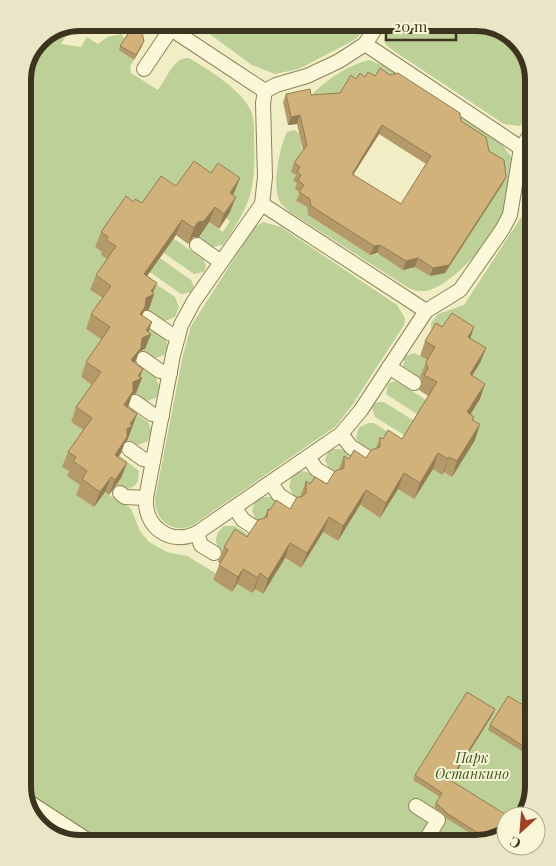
<svg xmlns="http://www.w3.org/2000/svg" width="556" height="866" font-family="'Playfair Display',serif">
  <style>
    .green { fill: #bdd098 }
    .lines { fill: none; stroke-linecap: round; stroke-linejoin: round }
    .lane-casing { stroke: #8e815a; stroke-width: 16 }
    .lane { stroke: #fbf8da; stroke-width: 14 }
    .wall { fill: #b49969; fill-rule: evenodd }
    .shaded-wall { fill: #927d55 }
    .building { fill: #d1b27a; stroke: #927d55; fill-rule: evenodd }
    .labels { text-anchor: middle; dominant-baseline: central; stroke-width: 4; stroke-linejoin: round; paint-order: stroke }
    .park-label { font-size: 14px; font-style: italic; fill: #405b24; stroke: #f8f6d6 }
    .rim { fill: none; stroke: #3d341f; stroke-width: 6 }
  </style>
  <rect width="100%" height="100%" fill="#f1eec6"/>
  <!-- green -->
  <g class="green">
    <polygon points="198,23 370,23 356,39 299,69 275,74 252,65 204,30"/>
    <polygon points="391,23 479,23 508,32 527,55 528,120 519,126 504,124 394,51 387,46 384,40"/>
    <path d="M73 25 61 44 81 47 87 37 98 44 107 37 121 34 129 44 130 57 134 60 130 66 131 73 158 90C166 79 174 56 189 58 209 70 237 87 249 107 255 117 254 130 254 141 256 189 251 205 223 245L212 247 194 234 198 228 194 225 200 216 223 232 230 221 226 218 230 212 224 208 234 193 212 178 209 183 212 185 208 191 188 177 176 194 180 197 175 204 156 191 144 208 149 211 141 222 130 214 128 217 120 212 95 247 103 253 101 255 114 264 108 272 104 270 90 290 109 304 104 311 100 309 86 329 109 345 102 355 98 353 81 377 98 389 92 399 88 397 71 422 90 435 82 447 78 444 63 467 70 472 68 476 82 486 77 495 94 507 105 492 113 498 115 496 131 509 140 531 149 542 167 552 187 556 217 574 213 580 232 592 237 584 252 593 255 589 263 594 277 571 274 568 281 556 301 568 317 542 314 540 320 530 338 541 354 516 350 513 356 503 380 518 393 497 389 494 394 486 414 498 427 477 424 475 429 466 442 474 444 472 452 476 474 440 467 435 468 432 457 424 464 413 469 416 480 399 460 387 464 379 469 382 480 363 459 350 462 345 466 347 469 342 446 328 441 336 431 329V323L438 314 464 305 529 205 533 789 524 816H506V833L501 837 77 843 49 834 29 811 23 77 39 44 45 42 50 34Z"/>
    <path d="M369 60 385 66 501 143 512 158C510 176 509 197 503 215 494 238 450 288 425 291 419 292 412 290 407 287L290 212C286 208 281 205 279 200 272 185 280 146 287 132L294 130 305 137 301 144C306 163 294 170 301 193L296 201 307 207 308 215 370 255C389 250 414 266 430 276L445 273 502 185 500 169 337 101 311 96C325 80 349 65 369 60Z"/>
    <path d="M263 222 281 227 397 305 405 318 404 325 353 404 336 426 193 525C173 535 154 520 155 499L183 355 191 326 250 234 255 227Z"/>
    <polygon points="166,233 204,260 206,266 204,272 194,274 164,253"/>
    <polygon points="160,258 191,280 194,286 191,292 181,294 150,272"/>
    <polygon points="146,277 175,297 179,307 175,317 165,321 148,311"/>
    <polygon points="133,316 165,338 168,346 164,355 156,358 143,352 145,349"/>
    <polygon points="415,353 439,368 424,381 403,366 405,356"/>
    <polygon points="125,356 156,378 160,388 156,398 146,401 135,396 137,394 132,391"/>
    <polygon points="394,381 397,382 436,406 420,416 386,394 388,384"/>
    <polygon points="118,401 148,422 152,432 148,441 138,445 125,439"/>
    <polygon points="377,402 384,402 416,422 407,437 375,417 372,407"/>
    <polygon points="369,423 374,423 404,442 372,454 360,447 356,437 359,427"/>
    <path d="M111 449 139 471 138 481C133 490 125 491 116 485L121 478Z"/>
    <polygon points="332,449 341,449 374,469 337,474 329,469 325,460 328,452"/>
    <polygon points="302,471 307,472 340,492 299,499 293,495 289,486 292,476"/>
    <polygon points="265,497 271,497 301,517 264,525 256,520 252,511 255,501"/>
    <path d="M224 526H235L260 542 224 552C213 545 214 534 224 526Z"/>
  </g>
  <g class="lines">
    <defs>
      <g id="lane">
        <polyline points="162,23 265,91"/>
        <path d="M379 23 365 44 339 61 307 76 276 85 265 91 263 103 265 177 262 204 194 301 181 325 173 355 146 498C144 527 170 546 197 533L341 434 361 410 426 311 460 290 502 230 510 215 521 148 528 138"/>
        <polyline points="365,44 521,148"/>
        <polyline points="144,69 175,23"/>
        <polyline points="262,204 426,311"/>
        <polyline points="197,245 221,262"/>
        <polyline points="147,318 169,333 178,336"/>
        <polyline points="143,359 160,371 170,373"/>
        <polyline points="389,367 414,383"/>
        <polyline points="135,402 152,414 162,416"/>
        <polyline points="341,434 351,447 367,457"/>
        <polyline points="129,449 143,459 153,461"/>
        <polyline points="309,458 316,469 331,478"/>
        <polyline points="271,483 279,495 293,504"/>
        <polyline points="120,493 125,497 146,498"/>
        <polyline points="235,508 243,520 254,527"/>
        <polyline points="197,533 201,545 214,553"/>
        <polyline points="29,802 92,843"/>
        <polyline points="416,806 438,820 427,838"/>
      </g>
    </defs>
    <!-- lane casing -->
    <use href="#lane" class="lane-casing"/>
    <!-- lane -->
    <use href="#lane" class="lane"/>
  </g>
  <!-- wall -->
  <g class="wall">
    <polygon points="120,46 142,46 134,60 119,50"/>
    <path d="M375 76 461 121 489 151 506 177 502 185 445 273 430 276 415 267 403 270 377 253 370 255 308 215 307 207 296 201 300 192 295 189 297 183 293 181 296 175 291 172 294 163 303 150 297 124 288 125 283 102 286 94 311 95 340 93 356 79 365 77ZM379 134 426 164 401 204 353 175Z"/>
    <polygon points="176,186 234,193 233,195 230,212 219,229 209,222 199,237 193,237 188,244 176,235 147,276 153,293 154,294 149,309 144,311 142,316 152,322 148,332 151,334 145,349 139,352 135,363 143,369 140,377 142,378 136,393 132,395 128,407 137,414 127,441 125,442 121,453 118,457 127,463 121,478 109,495 105,492 94,507 76,495 80,485 67,476 69,471 62,467 68,452 83,430 71,422 76,407 92,385 81,377 86,362 102,340 86,329 91,314 102,298 90,290 96,275 107,259 101,255 102,252 95,247 101,232 133,202 142,203"/>
    <polygon points="442,327 470,339 486,348 480,363 472,376 480,399 470,414 474,417 473,420 475,440 452,477 444,472 442,475 433,469 414,499 398,489 380,518 360,505 338,541 323,532 301,568 285,558 263,594 255,589 252,593 237,584 232,592 213,580 220,563 218,562 224,547 247,537 264,518 268,509 270,510 290,509 300,497 306,481 310,484 327,484 339,469 344,456 349,459 366,458 376,448 380,437 383,439 402,439 428,396 419,390 422,382 420,377 427,360 420,356 425,341"/>
    <polygon points="533,711 533,758 488,730 490,725"/>
    <polygon points="493,714 451,781 501,837 478,838 446,818 434,807 440,797 413,780 415,775"/>
  </g>
  <!-- shaded-wall -->
  <g class="shaded-wall">
    <polygon points="144,41 142,46 134,60 136,55"/>
    <polygon points="300,115 297,124 288,125 291,117"/>
    <polygon points="382,125 379,134 348,183 352,174"/>
    <polygon points="506,177 502,185 445,273 430,276 433,268"/>
    <polygon points="240,178 234,193 224,208 230,193"/>
    <polygon points="236,197 230,212 219,229 224,214"/>
    <polygon points="215,207 209,222 199,237 193,237 188,244 194,228 198,222"/>
    <polygon points="182,220 176,235 138,289 144,274"/>
    <polygon points="380,245 377,253 370,255 374,246"/>
    <polygon points="418,258 415,267 403,270 406,261"/>
    <polygon points="157,283 152,295 154,294 149,309 144,311 140,322 134,329 146,298"/>
    <polygon points="152,322 147,336 151,334 145,349 139,352 135,363 131,360 142,338"/>
    <polygon points="474,327 469,342 468,337"/>
    <polygon points="486,348 480,363 464,389 470,374"/>
    <polygon points="143,369 139,379 142,378 136,393 132,395 128,407 124,405 133,382"/>
    <polygon points="485,384 480,399 462,428 467,412"/>
    <polygon points="137,414 127,441 125,442 121,453 109,470 115,455 130,424"/>
    <polygon points="480,424 475,440 452,477 457,461"/>
    <polygon points="438,453 433,469 414,499 420,483"/>
    <polygon points="449,457 444,472 442,475 448,459"/>
    <polygon points="127,463 121,478 109,495 115,480"/>
    <polygon points="404,473 398,489 380,518 386,503"/>
    <polygon points="111,477 105,492 94,507 100,492"/>
    <polygon points="366,490 360,505 338,541 343,526"/>
    <polygon points="329,517 323,532 301,568 307,553"/>
    <polygon points="290,543 285,558 263,594 268,579"/>
    <polygon points="243,569 237,584 232,592 238,577"/>
    <polygon points="260,573 255,589 252,593"/>
    <polygon points="495,709 493,714 449,784 450,780"/>
  </g>
  <!-- building -->
  <g class="building">
    <polygon points="135,23 140,23 144,41 136,55 120,46"/>
    <path d="M380 68 390 75 398 73 460 113 461 121 486 137 489 151 504 160 506 177 449 265 433 268 418 258 406 261 380 245 374 246 311 206 310 199 299 192 304 185 298 180 301 175 297 172 300 167 294 163 307 145 300 115 291 117 286 94 310 89 311 95 340 93 351 75 356 79 360 73 365 77 368 72 375 76ZM382 125 431 156 401 204 352 174Z"/>
    <polygon points="194,161 211,173 218,163 240,178 230,193 236,197 224,214 215,207 204,221 198,222 194,228 182,220 144,274 157,283 151,291 154,294 146,298 145,307 140,314 152,322 146,330 151,334 142,338 141,348 131,360 143,369 138,376 142,378 133,382 133,391 124,405 137,414 130,424 133,425 127,429 127,437 115,455 127,463 115,480 111,477 100,492 82,479 87,471 73,461 76,457 68,452 92,418 76,407 101,372 86,362 110,327 91,314 111,286 96,275 116,246 106,240 108,237 101,232 126,196 133,202 135,199 142,203 161,176 176,186"/>
    <polygon points="452,313 474,327 468,337 486,348 470,374 485,384 467,412 474,417 472,420 480,424 457,461 449,457 448,459 438,453 420,483 404,473 386,503 366,490 343,526 329,517 307,553 290,543 268,579 260,573 258,578 243,569 238,577 219,565 228,550 224,547 235,529 247,537 258,520 267,517 268,509 270,510 276,500 290,509 297,497 302,497 306,493 306,481 310,484 315,477 327,484 335,471 344,468 344,456 349,459 354,450 366,458 371,450 380,447 380,437 383,439 388,430 402,439 437,382 424,375 428,369 426,362 435,347 425,341 436,323 442,327"/>
    <polygon points="467,692 495,709 450,780 508,816 506,816 506,833 501,837 486,838 448,814 436,803 442,793 415,775"/>
    <polygon points="508,696 533,711 533,752 490,725"/>
  </g>
  <g class="labels">
    <!-- park labels -->
    <g class="park-label">
      <text x="472" y="757">Парк<tspan x="472" dy="16">Останкино</tspan></text>
    </g>
  </g>
  <!-- crop -->
  <path d="M0 0H556V866H0ZM80 31H476A49 49 0 0 1 525 80V786A49 49 0 0 1 476 835H80A49 49 0 0 1 31 786V80A49 49 0 0 1 80 31Z" fill="#e9e6c7" fill-rule="evenodd"/>
  <path class="rim" d="M80 31H476A49 49 0 0 1 525 80V786A49 49 0 0 1 476 835H80A49 49 0 0 1 31 786V80A49 49 0 0 1 80 31Z"/>
  <!-- north arrow -->
  <g transform="translate(521 831) rotate(206)"><circle r="24" fill="#f8f6d6" stroke="#ada88d"/>
  <path d="M0-4L9 19L0 12L-9 19Z" fill="#a04126"/>
  <text y="-8" font-size="14" font-weight="bold" text-anchor="middle" fill="#3d341f">С</text>
  </g>
  <!-- scale -->
  <path d="M386 32v8h70v-8" fill="none" stroke="#3d341f" stroke-width="2.5"/>
  <text x="394" y="32" font-size="15" fill="#3d341f" stroke="#f8f6d6" stroke-width="4" paint-order="stroke">20 m</text>
</svg>
